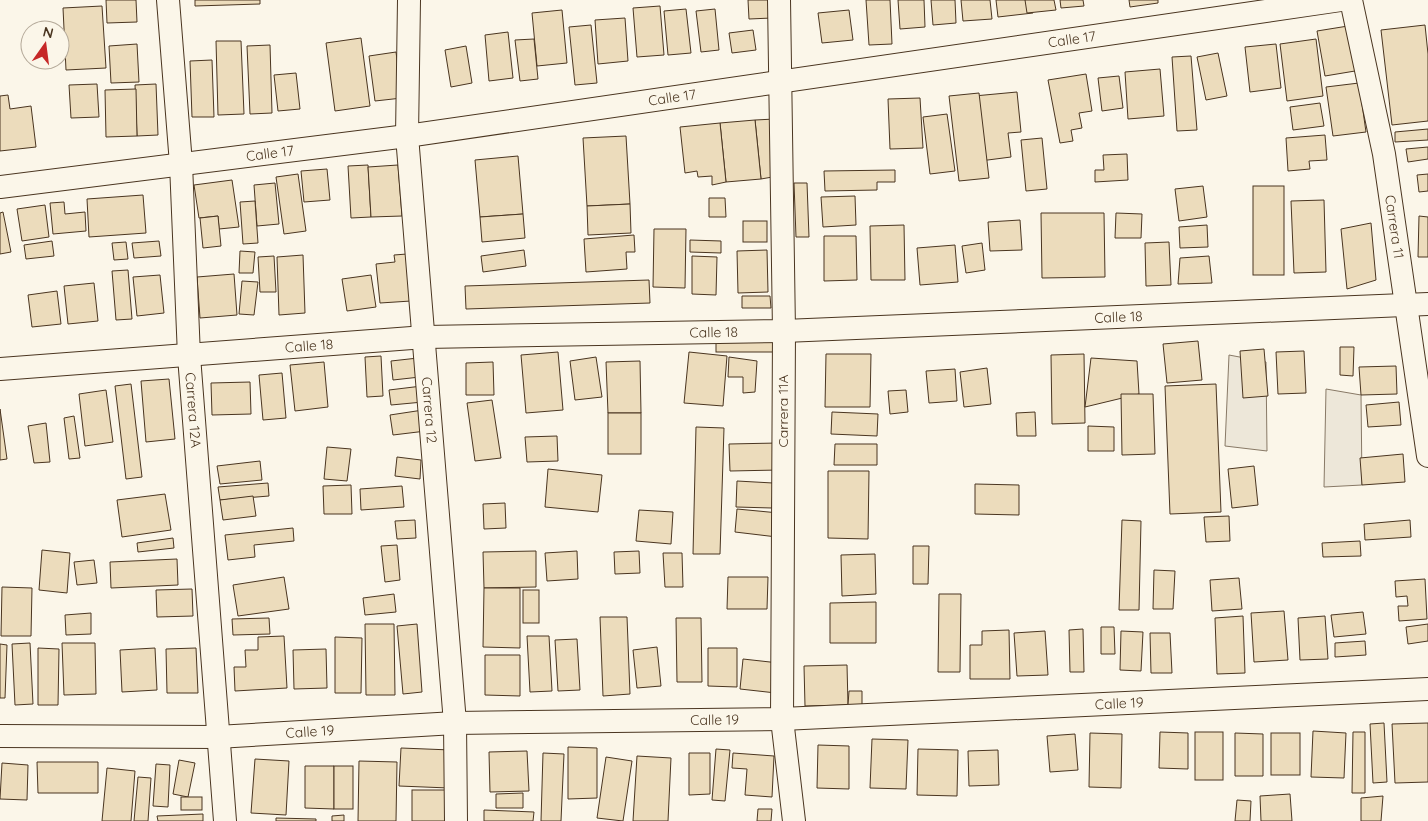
<svg xmlns="http://www.w3.org/2000/svg" width="1428" height="821" font-family="Quicksand,sans-serif">
  <style>
    .parking { fill: #ede7d9; stroke: #887966 }
    .building { fill: #ecdcbc; stroke: #4a3520 }
    .lines { fill: none; stroke-linecap: round; stroke-linejoin: round }
    .street-casing { stroke: #4a3520; stroke-width: 24 }
    .street { stroke: #fbf6e9; stroke-width: 22 }
    .labels { text-anchor: middle; dominant-baseline: central; stroke-width: 4; stroke-linejoin: round; paint-order: stroke }
    .street-label { font-size: 14px; fill: #4a3520; stroke: #fbf6e9 }
  </style>
  <rect width="100%" height="100%" fill="#fbf6e9"/>
  <!-- parking -->
  <g class="parking">
    <polygon points="1229,355 1266,362 1267,451 1225,446"/>
    <polygon points="1326,389 1361,395 1362,485 1324,487"/>
  </g>
  <!-- building -->
  <g class="building">
    <polygon points="106,0 136,0 137,22 107,23"/>
    <polygon points="195,0 260,0 260,4 195,6"/>
    <polygon points="748,0 771,0 772,18 749,19"/>
    <polygon points="866,0 890,0 892,44 869,45"/>
    <polygon points="898,0 924,0 925,27 900,29"/>
    <polygon points="931,0 955,0 956,23 933,25"/>
    <polygon points="961,0 990,0 992,19 963,21"/>
    <polygon points="996,0 1031,0 1033,13 998,17"/>
    <polygon points="1025,0 1054,0 1056,10 1027,13"/>
    <polygon points="1060,0 1083,0 1084,6 1061,8"/>
    <polygon points="1129,0 1158,0 1158,3 1130,7"/>
    <polygon points="102,6 106,68 66,70 63,8"/>
    <polygon points="660,6 664,55 637,57 633,8"/>
    <polygon points="686,9 691,53 668,55 664,11"/>
    <polygon points="715,9 719,50 701,52 696,11"/>
    <polygon points="562,10 567,63 537,66 532,13"/>
    <polygon points="849,10 853,40 822,43 818,13"/>
    <polygon points="625,18 628,61 598,64 595,20"/>
    <polygon points="591,25 597,83 575,85 569,27"/>
    <polygon points="1425,25 1428,54 1428,121 1392,125 1381,30"/>
    <polygon points="1348,26 1355,71 1325,76 1317,31"/>
    <polygon points="753,30 756,50 732,53 729,33"/>
    <polygon points="508,32 513,78 489,81 485,35"/>
    <polygon points="361,38 370,106 335,111 326,43"/>
    <polygon points="534,39 538,79 520,81 515,40"/>
    <polygon points="1316,39 1323,96 1287,101 1280,44"/>
    <polygon points="216,41 241,41 244,114 218,115"/>
    <polygon points="137,44 139,82 111,83 109,46"/>
    <polygon points="1276,44 1281,88 1250,92 1245,47"/>
    <polygon points="270,45 272,113 250,114 247,46"/>
    <polygon points="466,46 472,83 451,87 445,50"/>
    <polygon points="396,52 402,98 375,101 369,56"/>
    <polygon points="1218,53 1227,96 1206,100 1197,57"/>
    <polygon points="1191,56 1197,130 1177,131 1172,57"/>
    <polygon points="212,60 214,117 192,117 190,61"/>
    <polygon points="1160,69 1164,116 1128,119 1125,72"/>
    <polygon points="296,73 300,109 278,111 274,75"/>
    <polygon points="1086,74 1092,111 1079,113 1082,128 1071,130 1073,141 1060,143 1048,80"/>
    <polygon points="1119,76 1123,108 1102,111 1098,78"/>
    <polygon points="1359,83 1366,132 1333,136 1326,87"/>
    <polygon points="97,84 99,117 71,118 69,85"/>
    <polygon points="156,84 158,135 137,136 135,85"/>
    <polygon points="136,89 137,136 106,137 105,90"/>
    <polygon points="1017,92 1021,132 1008,133 1011,157 980,161 974,96"/>
    <polygon points="979,93 989,178 959,181 949,96"/>
    <polygon points="8,95 10,109 31,106 36,147 0,151 0,96"/>
    <polygon points="920,98 923,148 890,149 888,99"/>
    <polygon points="1320,103 1324,126 1293,130 1290,107"/>
    <polygon points="947,114 955,171 930,174 923,117"/>
    <polygon points="775,119 778,176 761,179 755,120"/>
    <polygon points="755,120 761,179 726,182 720,123"/>
    <polygon points="720,123 726,182 712,185 712,176 698,177 697,171 685,173 680,127"/>
    <polygon points="1428,129 1428,140 1395,142 1395,132"/>
    <polygon points="1325,135 1327,160 1309,161 1310,169 1288,171 1286,138"/>
    <polygon points="626,136 630,204 587,206 583,138"/>
    <polygon points="1042,138 1047,189 1026,191 1021,140"/>
    <polygon points="1428,147 1428,159 1408,162 1406,149"/>
    <polygon points="1127,154 1128,180 1095,182 1095,170 1104,170 1103,155"/>
    <polygon points="518,156 523,214 480,217 475,160"/>
    <polygon points="368,165 371,217 351,218 348,166"/>
    <polygon points="398,165 402,216 371,217 368,167"/>
    <polygon points="327,169 330,200 304,202 301,171"/>
    <polygon points="895,170 895,182 877,182 877,190 825,191 824,171"/>
    <polygon points="298,174 306,231 284,234 276,177"/>
    <polygon points="1428,174 1428,191 1419,192 1417,175"/>
    <polygon points="232,180 239,227 219,229 218,216 199,218 194,185"/>
    <polygon points="275,183 279,224 257,226 254,185"/>
    <polygon points="794,183 807,183 809,237 796,237"/>
    <polygon points="1203,186 1207,217 1179,221 1175,189"/>
    <rect x="1253" y="186" width="31" height="89"/>
    <polygon points="143,195 146,233 89,237 87,199"/>
    <polygon points="855,196 856,225 823,227 821,197"/>
    <polygon points="709,198 725,198 726,217 709,217"/>
    <polygon points="1324,200 1326,272 1294,273 1291,201"/>
    <polygon points="255,201 258,243 243,244 240,202"/>
    <polygon points="64,202 65,214 85,212 86,231 53,234 50,203"/>
    <polygon points="630,204 631,233 588,235 587,206"/>
    <polygon points="45,205 49,237 22,241 17,209"/>
    <polygon points="3,212 11,252 0,254 0,213"/>
    <polygon points="1041,213 1104,213 1105,277 1042,278"/>
    <polygon points="1116,213 1142,214 1141,238 1115,238"/>
    <polygon points="523,214 525,238 482,242 480,217"/>
    <polygon points="218,216 221,246 203,248 200,218"/>
    <polygon points="1419,216 1428,217 1428,257 1418,257"/>
    <polygon points="1020,220 1022,250 990,251 988,222"/>
    <rect x="743" y="221" width="24" height="21"/>
    <polygon points="1371,223 1376,280 1347,289 1341,229"/>
    <polygon points="904,225 905,280 871,280 870,226"/>
    <polygon points="1207,225 1208,247 1180,248 1179,227"/>
    <polygon points="654,229 686,229 685,288 653,287"/>
    <polygon points="634,235 635,252 626,252 627,269 586,272 584,239"/>
    <polygon points="824,236 856,236 857,280 824,281"/>
    <polygon points="690,240 721,241 721,253 690,252"/>
    <polygon points="52,241 54,256 26,259 24,245"/>
    <polygon points="159,241 161,256 134,258 132,243"/>
    <polygon points="126,242 128,259 114,260 112,243"/>
    <polygon points="1169,242 1171,285 1146,286 1145,243"/>
    <polygon points="982,243 985,270 966,273 962,246"/>
    <polygon points="955,245 958,282 920,285 917,248"/>
    <polygon points="524,250 526,266 483,272 481,256"/>
    <polygon points="767,250 768,292 738,293 737,251"/>
    <polygon points="240,251 255,252 253,273 239,273"/>
    <polygon points="407,254 411,301 380,303 376,264 395,262 394,255"/>
    <polygon points="303,255 305,313 279,315 277,257"/>
    <polygon points="274,256 276,292 260,292 258,257"/>
    <polygon points="692,256 717,257 716,295 692,294"/>
    <polygon points="1209,256 1212,283 1178,284 1180,258"/>
    <polygon points="128,270 132,319 116,320 112,271"/>
    <polygon points="234,274 237,315 200,318 197,277"/>
    <polygon points="160,275 164,313 137,316 133,277"/>
    <polygon points="371,275 376,307 347,311 342,279"/>
    <polygon points="649,280 650,303 466,309 465,286"/>
    <polygon points="242,281 258,282 254,315 239,314"/>
    <polygon points="94,283 98,321 68,324 64,286"/>
    <polygon points="57,291 61,324 32,327 28,295"/>
    <polygon points="742,296 770,296 771,308 742,308"/>
    <polygon points="1198,341 1202,380 1167,383 1163,344"/>
    <rect x="716" y="342" width="58" height="10"/>
    <polygon points="1340,347 1354,347 1353,376 1340,375"/>
    <polygon points="1264,349 1268,396 1243,398 1240,351"/>
    <polygon points="1304,351 1306,393 1278,394 1276,352"/>
    <polygon points="558,352 563,410 526,413 521,355"/>
    <polygon points="689,352 727,356 723,406 684,403"/>
    <polygon points="826,354 871,354 870,407 825,407"/>
    <polygon points="1084,354 1085,423 1052,424 1051,355"/>
    <polygon points="381,356 383,396 367,397 365,357"/>
    <polygon points="596,357 602,397 575,400 570,361"/>
    <polygon points="729,357 757,361 755,392 743,393 743,377 728,377"/>
    <polygon points="418,358 420,377 393,380 391,361"/>
    <polygon points="1091,358 1137,361 1139,394 1085,407"/>
    <polygon points="640,361 641,413 608,413 606,362"/>
    <polygon points="324,362 328,407 295,411 290,365"/>
    <polygon points="493,362 494,395 466,395 466,363"/>
    <polygon points="1396,366 1397,394 1361,395 1359,367"/>
    <polygon points="987,368 991,404 964,407 960,372"/>
    <polygon points="955,369 957,401 929,403 926,371"/>
    <polygon points="282,373 286,418 263,420 259,375"/>
    <polygon points="169,379 175,439 146,442 141,381"/>
    <polygon points="250,382 251,414 212,415 211,383"/>
    <polygon points="131,384 142,477 126,479 115,386"/>
    <polygon points="1216,384 1221,512 1170,514 1165,386"/>
    <polygon points="422,386 423,402 391,405 389,390"/>
    <polygon points="106,390 113,442 85,446 79,394"/>
    <polygon points="906,390 908,412 890,414 888,391"/>
    <polygon points="1121,394 1153,394 1155,454 1122,455"/>
    <polygon points="492,400 501,458 475,461 467,403"/>
    <polygon points="1399,402 1401,425 1368,427 1366,405"/>
    <polygon points="0,409 7,459 0,460"/>
    <polygon points="423,410 426,431 393,435 390,415"/>
    <polygon points="832,412 878,414 877,436 831,434"/>
    <polygon points="1035,412 1036,436 1017,436 1016,413"/>
    <rect x="608" y="413" width="33" height="41"/>
    <polygon points="74,416 80,458 69,459 64,418"/>
    <polygon points="46,423 50,462 34,463 28,426"/>
    <polygon points="1088,426 1114,427 1114,451 1088,451"/>
    <polygon points="696,427 724,428 720,554 693,554"/>
    <polygon points="557,436 558,461 527,462 525,437"/>
    <polygon points="778,443 779,470 730,471 729,444"/>
    <polygon points="835,444 877,444 877,465 834,465"/>
    <polygon points="327,447 351,449 347,481 324,479"/>
    <polygon points="1403,454 1405,482 1362,485 1360,458"/>
    <polygon points="397,457 421,460 420,479 395,476"/>
    <polygon points="260,461 262,480 220,484 217,466"/>
    <polygon points="1254,466 1258,505 1232,508 1228,469"/>
    <polygon points="548,469 602,475 598,512 545,507"/>
    <polygon points="828,471 869,471 868,539 828,538"/>
    <polygon points="737,481 773,483 772,508 736,507"/>
    <polygon points="268,483 269,496 220,500 218,487"/>
    <polygon points="975,484 1019,485 1019,515 975,514"/>
    <polygon points="351,485 352,514 324,514 323,486"/>
    <polygon points="402,486 404,507 361,510 360,489"/>
    <polygon points="165,494 171,530 122,537 117,500"/>
    <polygon points="253,496 256,516 223,520 220,500"/>
    <polygon points="505,503 506,528 484,529 483,504"/>
    <polygon points="737,509 779,513 777,537 735,532"/>
    <polygon points="639,510 673,512 671,544 636,541"/>
    <polygon points="1229,516 1230,541 1206,542 1204,517"/>
    <polygon points="415,520 416,538 397,539 395,521"/>
    <polygon points="1122,520 1141,521 1139,610 1119,610"/>
    <polygon points="1410,520 1411,537 1365,540 1364,524"/>
    <polygon points="293,528 294,541 254,545 255,557 228,560 225,535"/>
    <polygon points="173,538 174,548 138,552 137,543"/>
    <polygon points="1360,541 1361,556 1323,557 1322,543"/>
    <polygon points="397,545 400,580 385,582 381,546"/>
    <polygon points="913,546 929,546 928,584 913,584"/>
    <polygon points="42,550 70,553 67,593 39,590"/>
    <polygon points="536,551 536,587 484,588 483,552"/>
    <polygon points="577,551 578,579 547,581 545,553"/>
    <polygon points="639,551 640,573 615,574 614,552"/>
    <polygon points="663,553 682,553 683,587 665,587"/>
    <polygon points="875,554 876,594 842,596 841,555"/>
    <polygon points="177,559 178,585 111,588 110,562"/>
    <polygon points="94,560 97,583 77,585 74,562"/>
    <polygon points="1154,570 1175,571 1173,609 1153,609"/>
    <polygon points="284,577 289,609 238,616 233,585"/>
    <polygon points="728,577 768,577 767,609 727,609"/>
    <polygon points="1239,578 1242,609 1212,611 1210,580"/>
    <polygon points="1425,579 1427,619 1399,621 1398,606 1408,606 1407,596 1396,597 1395,581"/>
    <polygon points="2,587 32,588 31,636 1,636"/>
    <polygon points="484,588 520,588 520,648 483,647"/>
    <polygon points="192,589 193,616 157,617 156,590"/>
    <rect x="523" y="590" width="16" height="33"/>
    <polygon points="394,594 396,612 365,615 363,598"/>
    <polygon points="939,594 961,594 960,672 938,672"/>
    <polygon points="876,602 876,643 830,643 830,603"/>
    <polygon points="1284,611 1288,660 1254,662 1251,613"/>
    <polygon points="1363,612 1366,634 1334,637 1331,615"/>
    <polygon points="91,613 91,634 66,635 65,615"/>
    <polygon points="1243,616 1245,673 1217,674 1215,618"/>
    <polygon points="1325,616 1328,659 1300,660 1298,618"/>
    <polygon points="600,617 627,617 630,694 603,696"/>
    <polygon points="269,618 270,634 233,635 232,619"/>
    <polygon points="676,618 701,618 702,682 677,682"/>
    <polygon points="365,624 394,624 395,695 366,695"/>
    <polygon points="417,624 422,692 403,694 397,626"/>
    <polygon points="1428,624 1428,641 1408,644 1406,627"/>
    <polygon points="1101,627 1114,627 1115,654 1101,654"/>
    <polygon points="1083,629 1084,672 1070,672 1069,630"/>
    <polygon points="1009,630 1010,679 970,679 970,645 982,645 982,631"/>
    <polygon points="1045,631 1048,675 1017,676 1014,633"/>
    <polygon points="1121,631 1143,632 1141,671 1120,670"/>
    <polygon points="1150,633 1170,633 1172,673 1151,673"/>
    <polygon points="284,636 287,688 235,691 234,667 246,667 245,650 258,650 258,637"/>
    <polygon points="527,636 549,636 552,691 530,692"/>
    <polygon points="335,637 362,638 361,693 335,693"/>
    <polygon points="577,639 580,690 558,691 555,640"/>
    <polygon points="1365,641 1366,655 1335,657 1335,643"/>
    <polygon points="30,643 33,704 15,705 12,644"/>
    <polygon points="62,643 95,643 96,694 64,695"/>
    <polygon points="0,644 7,645 5,698 0,698"/>
    <polygon points="657,647 661,686 637,688 633,650"/>
    <polygon points="38,648 59,649 58,705 38,705"/>
    <polygon points="155,648 157,690 122,692 120,650"/>
    <polygon points="196,648 198,693 167,693 166,649"/>
    <polygon points="708,648 737,648 737,687 708,686"/>
    <polygon points="326,649 327,688 294,689 293,650"/>
    <polygon points="485,655 520,655 520,696 485,695"/>
    <polygon points="743,659 779,663 776,693 740,689"/>
    <polygon points="847,665 848,705 805,706 804,666"/>
    <polygon points="849,691 862,691 862,705 848,705"/>
    <polygon points="1384,723 1387,782 1373,783 1370,724"/>
    <polygon points="1428,723 1428,782 1395,783 1392,724"/>
    <polygon points="1313,731 1346,733 1344,778 1311,777"/>
    <polygon points="1160,732 1188,733 1188,769 1159,768"/>
    <rect x="1195" y="732" width="28" height="48"/>
    <polygon points="1353,732 1365,732 1365,793 1352,793"/>
    <polygon points="1090,733 1122,734 1121,788 1089,787"/>
    <polygon points="1235,733 1263,734 1263,776 1235,776"/>
    <rect x="1271" y="733" width="29" height="42"/>
    <polygon points="1075,734 1078,770 1050,772 1047,736"/>
    <polygon points="872,739 908,740 906,789 870,788"/>
    <polygon points="818,745 849,746 849,789 817,788"/>
    <polygon points="568,747 597,748 597,798 568,799"/>
    <polygon points="401,748 451,750 449,788 399,786"/>
    <polygon points="716,749 730,750 725,801 712,800"/>
    <polygon points="918,749 958,750 957,796 917,795"/>
    <polygon points="998,750 999,785 969,786 968,751"/>
    <polygon points="527,751 529,791 490,792 489,752"/>
    <polygon points="543,753 564,754 561,821 541,821"/>
    <polygon points="689,753 710,753 710,794 689,795"/>
    <polygon points="733,753 774,756 772,797 745,795 747,769 732,768"/>
    <polygon points="637,756 671,758 668,821 633,821"/>
    <polygon points="606,757 632,761 623,821 597,818"/>
    <polygon points="255,759 289,761 286,815 251,813"/>
    <polygon points="179,760 195,763 188,797 173,794"/>
    <polygon points="359,761 397,762 396,821 358,821"/>
    <polygon points="37,762 98,762 98,793 38,793"/>
    <polygon points="2,763 28,765 27,800 0,799"/>
    <polygon points="156,764 170,765 168,807 153,806"/>
    <polygon points="305,766 334,766 334,809 305,808"/>
    <rect x="334" y="766" width="19" height="43"/>
    <polygon points="107,768 135,771 131,821 102,821"/>
    <polygon points="138,777 151,778 148,821 134,821"/>
    <rect x="412" y="790" width="33" height="31"/>
    <polygon points="523,793 523,808 496,808 496,794"/>
    <polygon points="1290,794 1292,821 1261,821 1260,796"/>
    <polygon points="1383,796 1381,821 1361,821 1361,798"/>
    <rect x="181" y="797" width="21" height="13"/>
    <polygon points="1237,800 1251,801 1250,821 1235,821"/>
    <polygon points="758,809 772,809 771,821 757,821"/>
    <polygon points="484,810 534,812 533,821 484,821"/>
    <polygon points="203,814 203,821 158,821 157,816"/>
    <polygon points="344,815 344,821 332,821 332,816"/>
    <polygon points="276,818 316,819 316,821 276,821"/>
  </g>
  <g class="lines">
    <defs>
      <g id="street">
        <path id="s1" d="M168 0 181 164 189 356 225 821"/>
        <path id="s2" d="M409 0 407 136 455 723 456 821"/>
        <polyline points="779,0 784,331 782,719 794,821"/>
        <path id="s3" d="M1351 0 1384 154 1428 456"/>
        <path id="s4" d="M0 187 407 136 1341 0"/>
        <path id="s5" d="M0 369 425 337 784 331 1428 304"/>
        <path id="s6" d="M0 736 217 737 455 723 782 719 1428 689"/>
      </g>
    </defs>
    <!-- street casing -->
    <use href="#street" class="street-casing"/>
    <!-- street -->
    <use href="#street" class="street"/>
  </g>
  <g class="labels">
    <!-- street labels -->
    <g class="street-label">
      <text stroke="none"><textPath href="#s4" startOffset="1082">Calle 17</textPath></text>
      <text stroke="none"><textPath href="#s4" startOffset="678">Calle 17</textPath></text>
      <text stroke="none"><textPath href="#s4" startOffset="272">Calle 17</textPath></text>
      <text stroke="none"><textPath href="#s3" startOffset="231">Carrera 11</textPath></text>
      <text stroke="none"><textPath href="#s5" startOffset="1120">Calle 18</textPath></text>
      <text stroke="none"><textPath href="#s5" startOffset="715">Calle 18</textPath></text>
      <text stroke="none"><textPath href="#s5" startOffset="310">Calle 18</textPath></text>
      <text stroke="none"><textPath href="#s2" startOffset="411">Carrera 12</textPath></text>
      <text stroke="none"><textPath href="#s1" startOffset="411">Carrera 12A</textPath></text>
      <text transform="translate(783 411) rotate(-90)">Carrera 11A</text>
      <text stroke="none"><textPath href="#s6" startOffset="1120">Calle 19</textPath></text>
      <text stroke="none"><textPath href="#s6" startOffset="715">Calle 19</textPath></text>
      <text stroke="none"><textPath href="#s6" startOffset="310">Calle 19</textPath></text>
    </g>
  </g>
  <!-- north arrow -->
  <g transform="translate(45 45) rotate(14)"><circle r="24" fill="#fbf6e9" stroke="#b4a999"/>
  <path d="M0-4L9 19L0 12L-9 19Z" fill="#c62828"/>
  <text y="-8" font-size="14" font-weight="bold" text-anchor="middle" fill="#4a3520">N</text>
  </g>
</svg>
